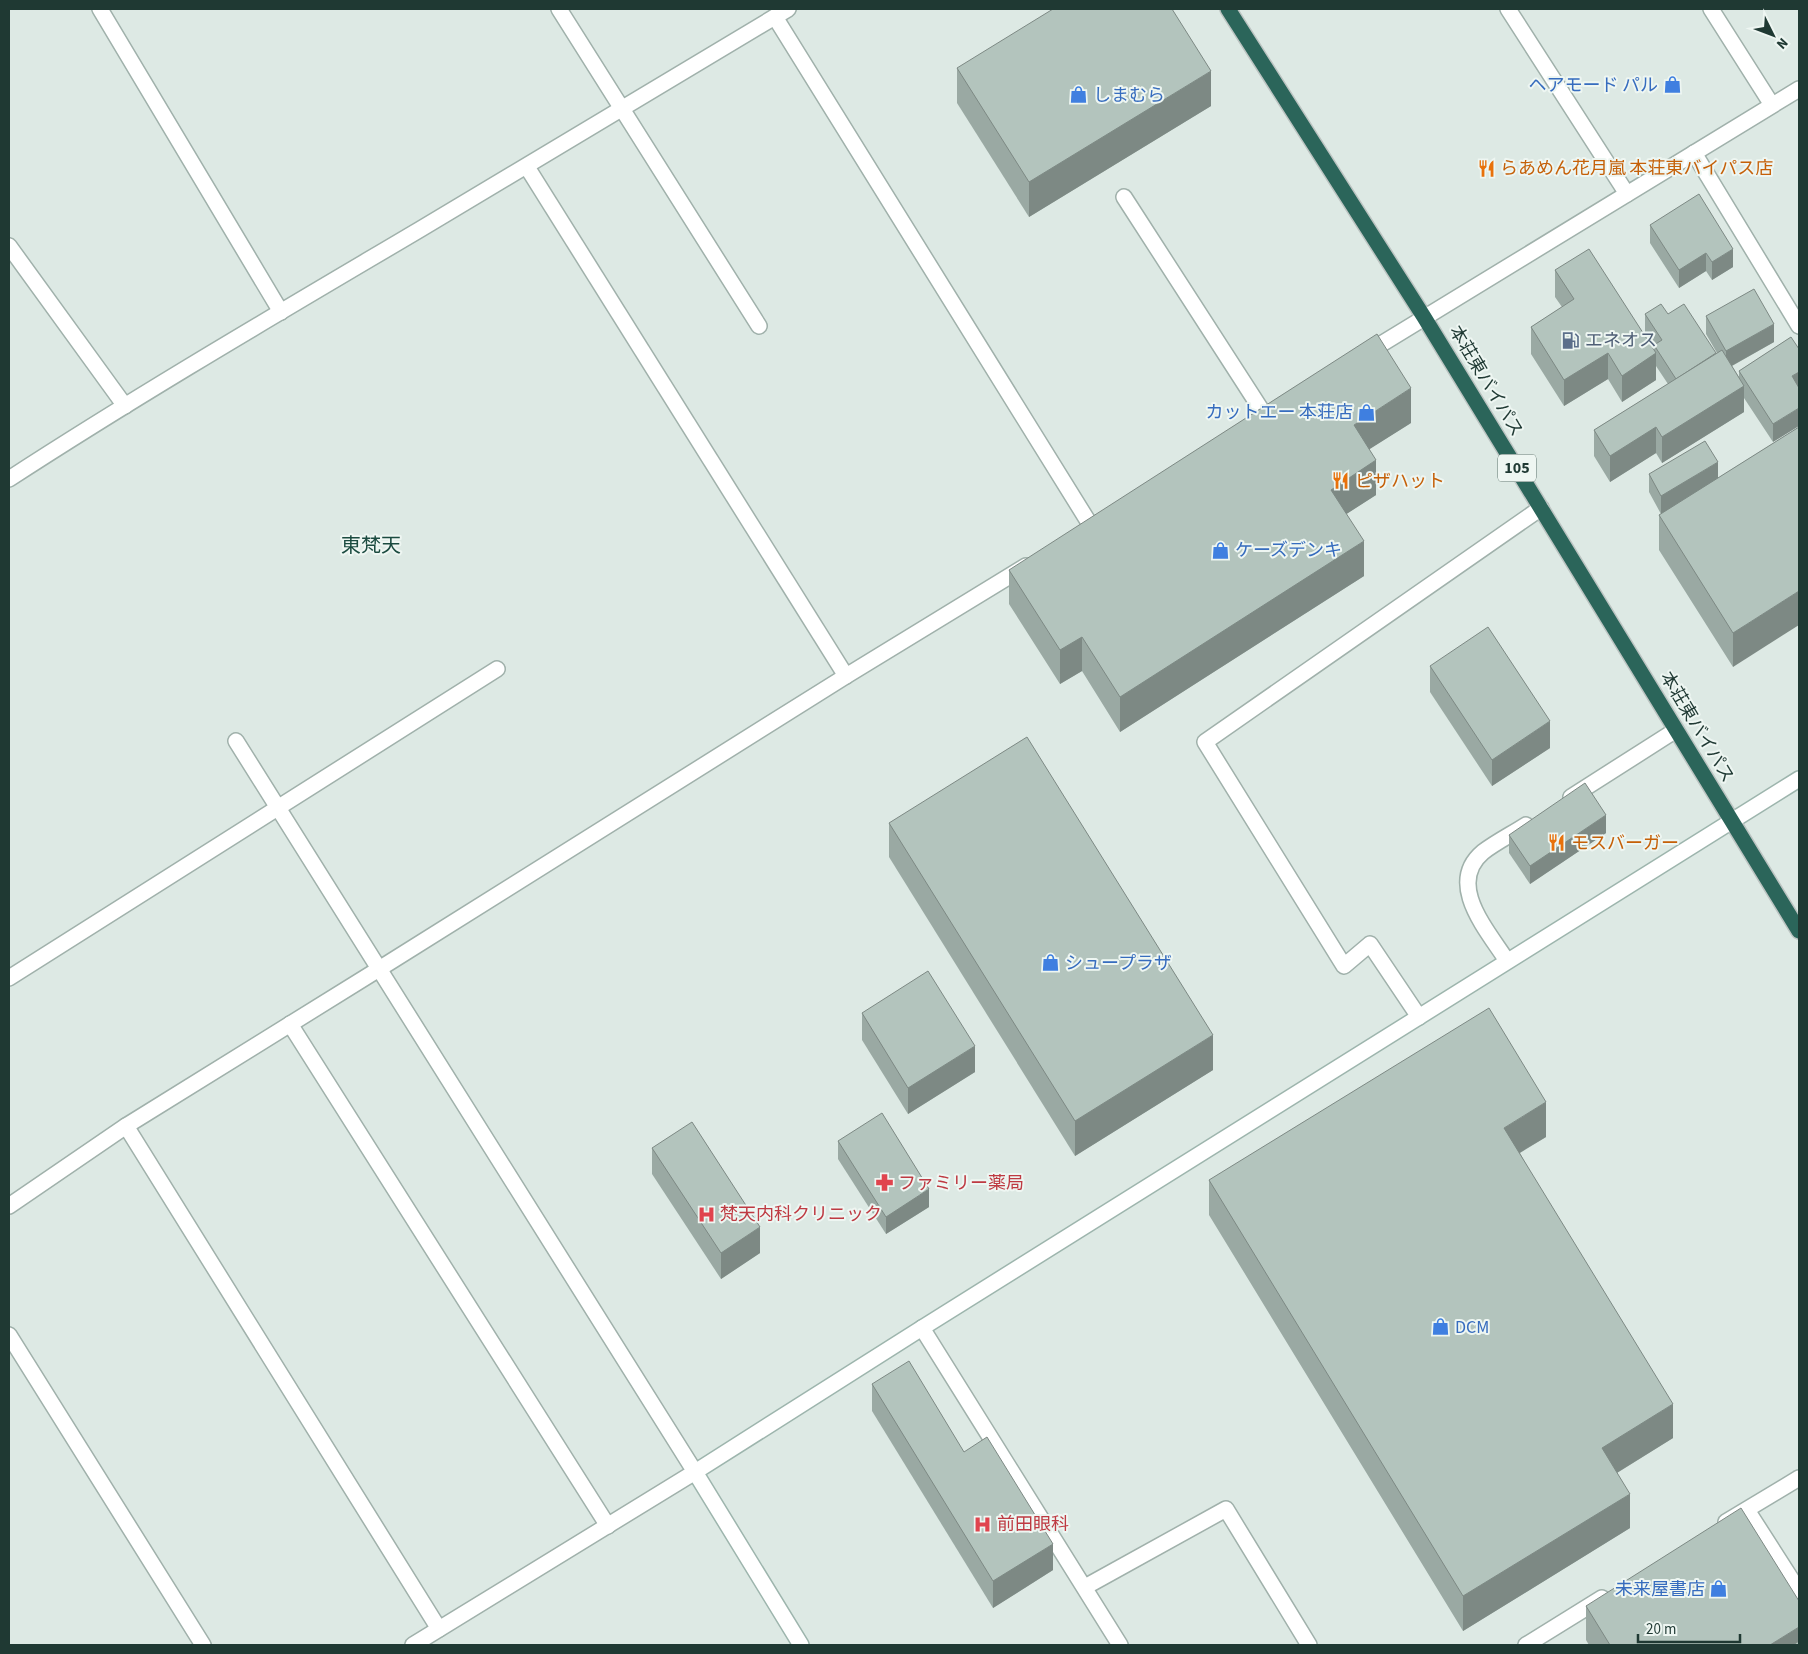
<svg xmlns="http://www.w3.org/2000/svg" width="1808" height="1654" font-family="'Source Sans 3','Noto Sans JP',sans-serif">
  <style>
    .lines { fill: none; stroke-linecap: round; stroke-linejoin: round }
    .lane-casing { stroke: #a0b1ab; stroke-width: 18 }
    .street-casing { stroke: #a0b1ab; stroke-width: 18 }
    .secondary-casing { stroke: #9db5ad; stroke-width: 18 }
    .highway-casing { stroke: #bcc4c2; stroke-width: 18 }
    .lane { stroke: #fff; stroke-width: 15 }
    .street { stroke: #fff; stroke-width: 15 }
    .secondary { stroke: #fff; stroke-width: 15 }
    .highway { stroke: #2b655a; stroke-width: 15 }
    .wall { fill: #9aa9a3 }
    .shaded-wall { fill: #7d8984 }
    .building { fill: #b3c4bd; stroke: #7d8984 }
    .labels { text-anchor: middle; dominant-baseline: central; stroke-width: 4; stroke-linejoin: round; paint-order: stroke }
    .shield { fill: #eef6f2; stroke: #5d726c; stroke-width: 1 }
    .shield-label { font-size: 16px; font-weight: bold; fill: #1f3933 }
    .shop-label { font-size: 18px; fill: #366cbe; stroke: #eef6f2; text-anchor: start }
    .food-label { font-size: 18px; fill: #c56008; stroke: #eef6f2; text-anchor: start }
    .service-label { font-size: 18px; fill: #4e5e75; stroke: #eef6f2; text-anchor: start }
    .street-label { font-size: 18px; fill: #1f3933; stroke: #eef6f2 }
    .health-label { font-size: 18px; fill: #be3a42; stroke: #eef6f2; text-anchor: start }
    .quarter-label { font-size: 20px; fill: #1b4b40; stroke: #eef6f2 }
  </style>
  <rect width="100%" height="100%" fill="#dde9e4"/>
  <g class="lines">
    <defs>
      <g id="lane">
        <polyline points="1571,797 1676,730"/>
        <path d="M1507 961C1488 931 1445 884 1483 852 1496 842 1512 834 1526 825"/>
        <polyline points="1419,1017 1370,944 1344,966 1205,742 1541,508"/>
        <polyline points="1747,1510 1799,1591"/>
      </g>
      <g id="street">
        <polyline points="100,9 281,312"/>
        <polyline points="559,9 759,326"/>
        <polyline points="1508,9 1627,194"/>
        <polyline points="1711,9 1772,105"/>
        <polyline points="775,17 1091,526"/>
        <polyline points="1694,153 1799,326"/>
        <polyline points="527,167 846,676"/>
        <polyline points="1124,197 1266,417"/>
        <polyline points="9,246 125,406"/>
        <polyline points="1365,354 1799,89"/>
        <path d="M9 479C143 392 282 311 419 230 543 157 666 83 788 9"/>
        <polyline points="236,741 695,1472 413,1645"/>
        <polyline points="9,978 497,669"/>
        <polyline points="290,1024 608,1526"/>
        <polyline points="126,1126 439,1629"/>
        <polyline points="9,1206 126,1126 379,969 846,676 1026,566"/>
        <polyline points="922,1328 1120,1645"/>
        <polyline points="9,1335 203,1645"/>
        <polyline points="1726,1522 1799,1478"/>
        <polyline points="1085,1587 1226,1509 1309,1645"/>
        <polyline points="1526,1645 1602,1598"/>
      </g>
      <polyline id="secondary" points="801,1645 695,1472 922,1328 1799,779"/>
      <polyline id="highway" points="1228,9 1424,317 1799,931"/>
    </defs>
    <!-- lane casing -->
    <use href="#lane" class="lane-casing"/>
    <!-- street casing -->
    <use href="#street" class="street-casing"/>
    <!-- secondary casing -->
    <use href="#secondary" class="secondary-casing"/>
    <!-- highway casing -->
    <use href="#highway" class="highway-casing"/>
    <!-- lane -->
    <use href="#lane" class="lane"/>
    <!-- street -->
    <use href="#street" class="street"/>
    <!-- secondary -->
    <use href="#secondary" class="secondary"/>
    <!-- highway -->
    <use href="#highway" class="highway"/>
  </g>
  <!-- wall -->
  <g class="wall">
    <polygon points="957,68 1211,106 1029,217 957,103"/>
    <polygon points="1650,225 1733,267 1712,280 1706,271 1679,288 1650,243"/>
    <polygon points="1555,270 1654,350 1654,345 1645,332 1645,314 1668,314 1716,354 1717,353 1706,334 1706,316 1774,342 1732,366 1739,377 1739,371 1791,337 1773,442 1744,398 1744,412 1662,463 1656,453 1610,482 1594,456 1594,430 1668,384 1656,366 1656,380 1622,402 1608,379 1564,406 1531,354 1531,327 1562,307 1555,297"/>
    <polygon points="1411,423 1369,449 1376,495 1346,514 1364,576 1120,732 1082,671 1060,684 1009,604 1009,570"/>
    <polygon points="1799,427 1733,667 1659,550 1659,515 1661,514 1649,492 1649,474 1718,478"/>
    <polygon points="1430,666 1550,748 1492,786 1430,692"/>
    <polygon points="889,823 1213,1070 1075,1156 889,857"/>
    <polygon points="1606,833 1530,884 1509,853 1509,835"/>
    <polygon points="862,1013 975,1072 908,1114 862,1040"/>
    <polygon points="1546,1137 1520,1153 1673,1438 1617,1473 1630,1528 1463,1631 1209,1215 1209,1180"/>
    <polygon points="838,1141 929,1207 886,1234 838,1159"/>
    <polygon points="652,1148 760,1253 721,1279 652,1174"/>
    <polygon points="872,1384 964,1452 1053,1570 993,1608 872,1411"/>
    <polygon points="1586,1606 1799,1645 1589,1645 1586,1640"/>
  </g>
  <!-- shaded-wall -->
  <g class="shaded-wall">
    <polygon points="1211,71 1211,106 1029,217 1029,182"/>
    <polygon points="1733,249 1733,267 1712,280 1712,262"/>
    <polygon points="1706,253 1706,271 1679,288 1679,270"/>
    <polygon points="1774,324 1774,342 1726,369 1726,351"/>
    <polygon points="1608,353 1608,379 1564,406 1564,380"/>
    <polygon points="1656,353 1656,380 1622,402 1622,376"/>
    <polygon points="1799,372 1799,390 1792,376"/>
    <polygon points="1744,386 1744,412 1662,463 1662,437"/>
    <polygon points="1411,388 1411,423 1354,459 1354,425"/>
    <polygon points="1799,408 1799,426 1773,442 1773,424"/>
    <polygon points="1656,427 1656,453 1610,482 1610,456"/>
    <polygon points="1376,460 1376,495 1331,524 1331,490"/>
    <polygon points="1718,462 1718,480 1661,514 1661,496"/>
    <polygon points="1364,541 1364,576 1120,732 1120,697"/>
    <polygon points="1799,591 1799,625 1733,667 1733,633"/>
    <polygon points="1082,637 1082,671 1060,684 1060,650"/>
    <polygon points="1550,721 1550,748 1492,786 1492,760"/>
    <polygon points="1606,815 1606,833 1530,884 1530,866"/>
    <polygon points="1213,1035 1213,1070 1075,1156 1075,1121"/>
    <polygon points="975,1046 975,1072 908,1114 908,1088"/>
    <polygon points="1546,1102 1546,1137 1504,1162 1504,1128"/>
    <polygon points="929,1189 929,1207 886,1234 886,1217"/>
    <polygon points="760,1227 760,1253 721,1279 721,1253"/>
    <polygon points="1673,1404 1673,1438 1602,1482 1602,1448"/>
    <polygon points="1630,1494 1630,1528 1463,1631 1463,1596"/>
    <polygon points="1053,1544 1053,1570 993,1608 993,1581"/>
    <polygon points="1799,1627 1799,1645 1770,1645"/>
  </g>
  <!-- building -->
  <g class="building">
    <polygon points="1053,9 1172,9 1211,71 1029,182 957,68"/>
    <polygon points="1699,194 1733,249 1712,262 1706,253 1679,270 1650,225"/>
    <polygon points="1589,249 1656,353 1622,376 1608,353 1564,380 1531,327 1574,299 1555,270"/>
    <polygon points="1754,289 1774,324 1726,351 1706,316"/>
    <polygon points="1661,304 1668,314 1684,304 1716,353 1676,379 1654,345 1662,340 1645,314"/>
    <polygon points="1377,334 1411,388 1354,425 1376,460 1331,490 1364,541 1120,697 1082,637 1060,650 1009,570"/>
    <polygon points="1791,337 1799,349 1799,372 1792,376 1799,388 1799,408 1773,424 1739,371"/>
    <polygon points="1722,350 1744,386 1662,437 1656,427 1610,456 1594,430"/>
    <polygon points="1799,427 1799,591 1733,633 1659,515"/>
    <polygon points="1705,441 1718,462 1661,496 1649,474"/>
    <polygon points="1488,627 1550,721 1492,760 1430,666"/>
    <polygon points="1027,737 1213,1035 1075,1121 889,823"/>
    <polygon points="1585,783 1606,815 1530,866 1509,835"/>
    <polygon points="928,971 975,1046 908,1088 862,1013"/>
    <polygon points="1489,1008 1546,1102 1504,1128 1673,1404 1602,1448 1630,1494 1463,1596 1209,1180"/>
    <polygon points="882,1113 929,1189 886,1217 838,1141"/>
    <polygon points="692,1122 760,1227 721,1253 652,1148"/>
    <polygon points="909,1361 964,1452 987,1437 1053,1544 993,1581 872,1384"/>
    <polygon points="1741,1508 1799,1601 1799,1627 1770,1645 1610,1645 1586,1606"/>
    <polygon points="1799,1641 1799,1645 1793,1645"/>
  </g>
  <!-- icons -->
  <defs>
    <symbol id="shop-bare" viewBox="-9 -9 18 18"><path d="M-5-2.5h2.3a2.7 3.5 0 0 1 5.4 0H5L5.5 6h-11ZM-1.5-2.5h3a1.5 2.3 0 0 0-3 0Z" fill="#3f7fe0" stroke="#eef6f2" stroke-width="2.5" paint-order="stroke"/></symbol>
    <symbol id="restaurant-bare" viewBox="-9 -9 18 18"><path d="M-5-6h1v4h1v-4h1v4h1v-4h1v5L-1.5 .5V6h-2V.5L-5-1ZM5-6V6H3V1.5H1.5Q1.5-4 5-6Z" fill="#e8710a" stroke="#eef6f2" stroke-width="2.5" paint-order="stroke"/></symbol>
    <symbol id="fuel-bare" viewBox="-9 -9 18 18"><path d="M-5.5-6h7V0h2V4h1.3V-2.5L3-4.5l.8-.8L6-3V5H2.5V1h-1V6h-7ZM-4.2-4.7v3.2H.2V-4.7Z" fill="#5c6f8a" stroke="#eef6f2" stroke-width="2.5" paint-order="stroke"/></symbol>
    <symbol id="pharmacy-bare" viewBox="-9 -9 18 18"><path d="M-2-6h4v4h4v4h-4v4h-4v-4h-4v-4h4Z" fill="#e0444e" stroke="#eef6f2" stroke-width="2.5" paint-order="stroke"/></symbol>
    <symbol id="hospital-bare" viewBox="-9 -9 18 18"><path d="M-5-5h3v3.5h4V-5h3V5h-3V1.5h-4V5h-3Z" fill="#e0444e" stroke="#eef6f2" stroke-width="2.5" paint-order="stroke"/></symbol>
  </defs>
  <g fill-rule="evenodd">
    <use href="#shop-bare" x="1660" y="72" width="25" height="25"/>
    <use href="#shop-bare" x="1066" y="82" width="25" height="25"/>
    <use href="#restaurant-bare" x="1474" y="156" width="25" height="25"/>
    <use href="#fuel-bare" x="1558" y="328" width="25" height="25"/>
    <use href="#shop-bare" x="1354" y="400" width="25" height="25"/>
    <use href="#restaurant-bare" x="1328" y="468" width="25" height="25"/>
    <use href="#shop-bare" x="1208" y="538" width="25" height="25"/>
    <use href="#restaurant-bare" x="1544" y="830" width="25" height="25"/>
    <use href="#shop-bare" x="1038" y="950" width="25" height="25"/>
    <use href="#pharmacy-bare" x="872" y="1170" width="25" height="25"/>
    <use href="#hospital-bare" x="694" y="1202" width="25" height="25"/>
    <use href="#shop-bare" x="1428" y="1314" width="25" height="25"/>
    <use href="#hospital-bare" x="970" y="1512" width="25" height="25"/>
    <use href="#shop-bare" x="1706" y="1576" width="25" height="25"/>
  </g>
  <g class="labels">
    <!-- shield labels -->
    <rect class="shield" x="1498" y="454.5" width="38" height="27" rx="4"/>
    <g class="shield-label">
      <text x="1517" y="468">105</text>
    </g>
    <!-- shop labels -->
    <g class="shop-label">
      <text x="1658" y="85" text-anchor="end">ヘアモード パル</text>
      <text x="1093" y="95">しまむら</text>
      <text x="1353" y="412" text-anchor="end">カットエー 本荘店</text>
      <text x="1235" y="550">ケーズデンキ</text>
      <text x="1065" y="963">シュープラザ</text>
      <text x="1455" y="1327">DCM</text>
      <text x="1705" y="1589" text-anchor="end">未来屋書店</text>
    </g>
    <!-- food labels -->
    <g class="food-label">
      <text x="1500" y="168">らあめん花月嵐 本荘東バイパス店</text>
      <text x="1355" y="481">ピザハット</text>
      <text x="1571" y="843">モスバーガー</text>
    </g>
    <!-- service labels -->
    <g class="service-label">
      <text x="1585" y="340">エネオス</text>
    </g>
    <!-- street labels -->
    <g class="street-label">
      <text transform="translate(1486 381) rotate(59)">本荘東バイパス</text>
      <text transform="translate(1697 727) rotate(59)">本荘東バイパス</text>
    </g>
    <!-- health labels -->
    <g class="health-label">
      <text x="898" y="1183">ファミリー薬局</text>
      <text x="720" y="1214">梵天内科クリニック</text>
      <text x="997" y="1524">前田眼科</text>
    </g>
    <!-- quarter labels -->
    <g class="quarter-label">
      <text x="371" y="546">東梵天</text>
    </g>
  </g>
  <!-- border -->
  <rect width="1808" height="1654" fill="none" stroke="#1f3933" stroke-width="20"/>
  <!-- north arrow -->
  <g transform="translate(1773 35) rotate(132)" stroke="#eef6f2" stroke-width="4" paint-order="stroke">
  <path d="M0-4L9 19L0 12L-9 19Z" fill="#1f3933"/>
  <text y="-8" font-size="14" font-weight="bold" text-anchor="middle" fill="#1f3933">N</text>
  </g>
  <!-- scale -->
  <path d="M1638 1634v8h102v-8" fill="none" stroke="#1f3933" stroke-width="2.5"/>
  <text x="1646" y="1634" font-size="15" fill="#1f3933" stroke="#eef6f2" stroke-width="4" paint-order="stroke">20 m</text>
</svg>
